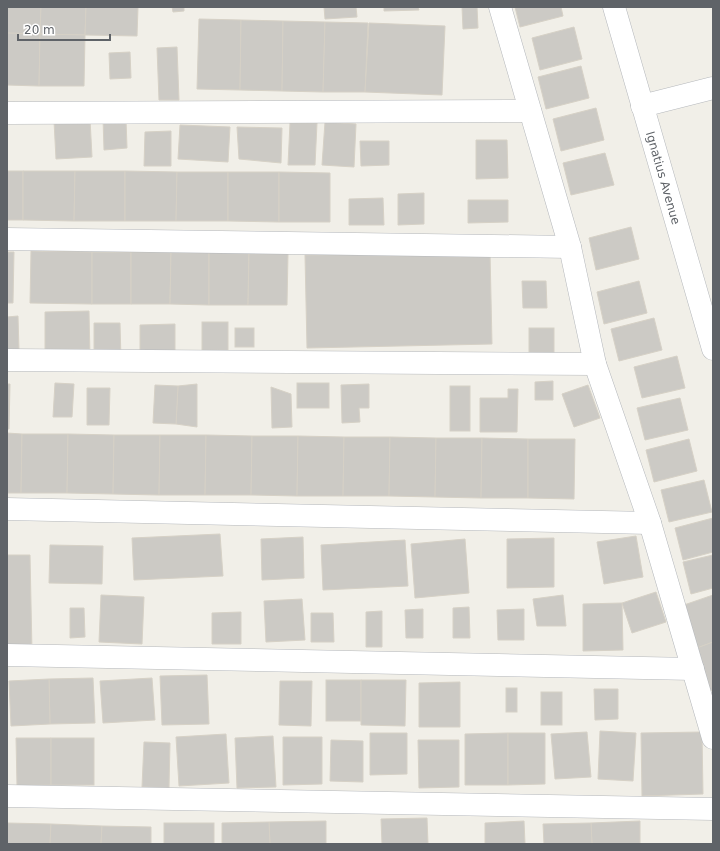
<svg xmlns="http://www.w3.org/2000/svg" width="720" height="851" font-family="'DejaVu Sans',sans-serif">
  <style>
    .building { fill: #cccac5; stroke: #d6d1c6 }
    .lines { fill: none; stroke-linecap: round; stroke-linejoin: round }
    .minor-casing { stroke: #b5b8bc; stroke-width: 23 }
    .tertiary-casing { stroke: #b5b8bc; stroke-width: 23 }
    .minor { stroke: #fff; stroke-width: 22 }
    .tertiary { stroke: #fff; stroke-width: 22 }
    .labels { text-anchor: middle; dominant-baseline: central; stroke-width: 3.5; stroke-linejoin: round; paint-order: stroke }
    .street-label { font-size: 12px; fill: #5f6368; stroke: #fff }
  </style>
  <rect width="100%" height="100%" fill="#f1efe8"/>
  <!-- building -->
  <g class="building">
    <polygon points="7,7 41,7 40,34 7,33"/>
    <polygon points="41,7 86,7 85,35 40,34"/>
    <polygon points="86,7 138,7 137,36 85,35"/>
    <polygon points="172,7 184,7 184,11 173,12"/>
    <polygon points="324,7 356,7 357,17 325,19"/>
    <polygon points="384,7 418,7 419,10 384,11"/>
    <polygon points="462,7 477,7 478,28 463,29"/>
    <polygon points="515,7 561,7 563,16 520,27"/>
    <polygon points="199,19 241,20 240,90 197,89"/>
    <polygon points="241,20 283,21 282,91 240,90"/>
    <polygon points="283,21 325,22 323,92 282,91"/>
    <polygon points="325,22 368,23 365,92 323,92"/>
    <polygon points="369,23 445,26 442,95 365,92"/>
    <polygon points="574,27 582,59 540,70 532,38"/>
    <polygon points="7,33 40,34 39,86 7,85"/>
    <polygon points="40,34 85,35 84,86 39,86"/>
    <polygon points="177,47 179,100 159,100 157,48"/>
    <polygon points="130,52 131,78 110,79 109,53"/>
    <polygon points="581,66 589,98 546,109 538,77"/>
    <polygon points="596,108 604,140 561,151 553,119"/>
    <polygon points="103,118 126,119 127,148 104,150"/>
    <polygon points="90,119 92,157 56,159 54,121"/>
    <polygon points="325,122 356,124 354,167 322,165"/>
    <polygon points="290,123 317,123 315,165 288,165"/>
    <polygon points="180,125 230,127 228,162 178,159"/>
    <polygon points="237,127 282,128 281,163 239,159"/>
    <polygon points="171,131 171,166 144,166 145,132"/>
    <polygon points="476,140 507,140 508,178 476,179"/>
    <polygon points="360,141 389,141 389,165 361,166"/>
    <polygon points="605,153 614,185 571,195 563,163"/>
    <rect x="7" y="171" width="16" height="49"/>
    <polygon points="23,171 75,171 74,221 23,220"/>
    <polygon points="75,171 125,171 125,221 74,221"/>
    <polygon points="125,171 177,172 176,221 125,221"/>
    <polygon points="177,172 228,172 228,221 176,221"/>
    <polygon points="228,172 279,172 279,222 228,221"/>
    <polygon points="279,172 330,173 330,222 279,222"/>
    <polygon points="424,193 424,224 398,225 398,194"/>
    <polygon points="383,198 384,225 349,225 349,199"/>
    <polygon points="468,200 508,200 508,222 468,223"/>
    <polygon points="631,227 639,259 596,270 589,238"/>
    <polygon points="31,251 92,252 92,304 30,303"/>
    <polygon points="490,251 492,344 307,348 305,255"/>
    <polygon points="7,252 14,252 13,303 7,303"/>
    <rect x="92" y="252" width="39" height="52"/>
    <polygon points="131,252 171,252 170,304 131,304"/>
    <polygon points="171,252 209,252 209,305 170,304"/>
    <polygon points="209,252 249,252 248,305 209,305"/>
    <polygon points="249,252 288,253 287,305 248,305"/>
    <polygon points="522,281 546,281 547,308 523,308"/>
    <polygon points="639,281 647,313 604,324 597,292"/>
    <polygon points="89,311 90,358 45,359 45,312"/>
    <polygon points="18,316 19,351 7,352 7,317"/>
    <polygon points="654,318 662,350 619,361 611,329"/>
    <rect x="202" y="322" width="26" height="35"/>
    <polygon points="94,323 120,323 121,360 94,360"/>
    <polygon points="175,324 175,358 140,359 140,325"/>
    <rect x="235" y="328" width="19" height="19"/>
    <rect x="529" y="328" width="25" height="25"/>
    <polygon points="677,356 685,388 642,398 634,367"/>
    <polygon points="553,381 553,400 535,400 535,382"/>
    <polygon points="55,383 74,384 72,417 53,417"/>
    <rect x="297" y="383" width="32" height="25"/>
    <polygon points="7,384 10,384 9,429 7,429"/>
    <polygon points="197,384 197,427 176,424 178,386"/>
    <polygon points="369,384 369,408 359,408 360,422 342,423 341,385"/>
    <polygon points="155,385 178,386 176,424 153,423"/>
    <polygon points="588,385 600,418 574,427 562,394"/>
    <rect x="450" y="386" width="20" height="45"/>
    <polygon points="271,387 291,394 292,427 272,428"/>
    <polygon points="87,388 110,388 109,425 87,425"/>
    <polygon points="508,389 518,389 517,432 480,432 480,398 508,398"/>
    <polygon points="680,398 688,430 645,440 637,408"/>
    <polygon points="7,433 22,434 21,493 7,493"/>
    <polygon points="22,434 68,434 67,493 21,493"/>
    <polygon points="68,434 114,435 113,494 67,493"/>
    <polygon points="114,435 160,435 159,495 113,494"/>
    <polygon points="160,435 206,435 205,495 159,495"/>
    <polygon points="206,435 252,436 251,495 205,495"/>
    <polygon points="252,436 298,436 297,496 251,495"/>
    <polygon points="298,436 344,437 343,496 297,496"/>
    <polygon points="344,437 390,437 389,496 343,496"/>
    <polygon points="390,437 436,438 435,497 389,496"/>
    <polygon points="436,438 482,438 481,498 435,497"/>
    <polygon points="482,438 528,439 528,498 481,498"/>
    <polygon points="528,439 575,439 574,499 528,498"/>
    <polygon points="689,439 697,471 654,482 646,450"/>
    <polygon points="704,480 712,512 669,522 661,490"/>
    <polygon points="713,518 713,552 683,560 675,528"/>
    <polygon points="220,534 223,576 134,580 132,538"/>
    <polygon points="636,536 643,577 604,584 597,542"/>
    <polygon points="303,537 304,578 262,580 261,539"/>
    <polygon points="554,538 554,587 507,588 507,539"/>
    <polygon points="465,539 469,593 415,598 411,544"/>
    <polygon points="405,540 408,586 323,590 321,545"/>
    <polygon points="50,545 103,546 102,584 49,583"/>
    <polygon points="7,555 30,555 32,652 7,652"/>
    <polygon points="713,555 713,588 691,594 683,562"/>
    <polygon points="656,592 666,622 632,633 622,603"/>
    <polygon points="101,595 144,597 142,644 99,642"/>
    <polygon points="563,595 566,626 537,626 533,599"/>
    <polygon points="713,595 713,642 697,648 684,605"/>
    <polygon points="302,599 305,640 266,642 264,601"/>
    <polygon points="622,603 623,650 583,651 583,604"/>
    <polygon points="469,607 470,638 453,638 453,608"/>
    <polygon points="70,608 84,608 85,637 70,638"/>
    <polygon points="423,609 423,638 406,638 405,610"/>
    <polygon points="524,609 524,640 498,640 497,610"/>
    <polygon points="382,611 382,647 366,647 366,612"/>
    <polygon points="241,612 241,644 212,644 212,613"/>
    <polygon points="311,613 333,613 334,642 311,642"/>
    <polygon points="713,642 713,690 709,691 697,648"/>
    <polygon points="207,675 209,724 162,725 160,676"/>
    <polygon points="93,678 95,723 50,724 49,679"/>
    <polygon points="152,678 155,720 103,723 100,681"/>
    <polygon points="49,679 50,724 11,726 9,681"/>
    <rect x="326" y="680" width="35" height="41"/>
    <polygon points="361,680 406,680 405,726 361,725"/>
    <polygon points="280,681 312,681 311,726 279,725"/>
    <polygon points="460,682 460,727 419,727 419,683"/>
    <rect x="506" y="688" width="11" height="24"/>
    <polygon points="594,689 618,689 618,719 595,720"/>
    <rect x="541" y="692" width="21" height="33"/>
    <polygon points="600,731 636,733 633,781 598,779"/>
    <polygon points="587,732 591,777 555,779 551,734"/>
    <polygon points="702,732 703,794 642,796 641,733"/>
    <polygon points="370,733 407,733 407,774 370,775"/>
    <polygon points="508,733 508,785 465,785 465,734"/>
    <polygon points="508,733 545,733 545,784 508,785"/>
    <polygon points="226,734 229,783 179,786 176,737"/>
    <polygon points="273,736 276,787 237,788 235,738"/>
    <polygon points="283,737 322,737 322,784 283,785"/>
    <polygon points="16,738 51,738 51,785 17,786"/>
    <rect x="51" y="738" width="43" height="47"/>
    <polygon points="331,740 363,741 363,782 330,781"/>
    <polygon points="418,740 459,740 459,787 419,788"/>
    <polygon points="144,742 170,743 169,788 142,787"/>
    <polygon points="427,818 428,844 382,844 381,819"/>
    <polygon points="326,821 326,844 270,844 269,822"/>
    <polygon points="524,821 525,844 485,844 485,823"/>
    <polygon points="640,821 640,844 592,844 591,823"/>
    <polygon points="269,822 270,844 222,844 222,823"/>
    <polygon points="7,823 51,824 50,844 7,844"/>
    <rect x="164" y="823" width="50" height="21"/>
    <polygon points="591,823 592,844 544,844 543,824"/>
    <polygon points="51,824 102,826 101,844 50,844"/>
    <polygon points="102,826 151,827 151,844 101,844"/>
  </g>
  <g class="lines">
    <defs>
      <g id="minor">
        <polyline points="500,7 570,247 595,364 650,523 713,738"/>
        <polyline points="642,106 713,88"/>
        <polyline points="7,113 530,111"/>
        <polyline points="7,239 570,247"/>
        <polyline points="7,360 595,364"/>
        <polyline points="7,509 650,523"/>
        <polyline points="7,655 693,669"/>
        <polyline points="7,796 713,809"/>
      </g>
      <polyline id="tertiary" points="614,7 713,349"/>
    </defs>
    <!-- minor casing -->
    <use href="#minor" class="minor-casing"/>
    <!-- tertiary casing -->
    <use href="#tertiary" class="tertiary-casing"/>
    <!-- minor -->
    <use href="#minor" class="minor"/>
    <!-- tertiary -->
    <use href="#tertiary" class="tertiary"/>
  </g>
  <g class="labels">
    <!-- street labels -->
    <g class="street-label">
      <text transform="translate(663 178) rotate(74)">Ignatius Avenue</text>
    </g>
  </g>
  <!-- border -->
  <rect width="720" height="851" fill="none" stroke="#5f6368" stroke-width="16"/>
  <!-- scale -->
  <path d="M18 34v6h92v-6" fill="none" stroke="#5f6368" stroke-width="2"/>
  <text x="24" y="34" font-size="12" fill="#5f6368" stroke="#ffffff" stroke-width="3" paint-order="stroke">20 m</text>
</svg>
